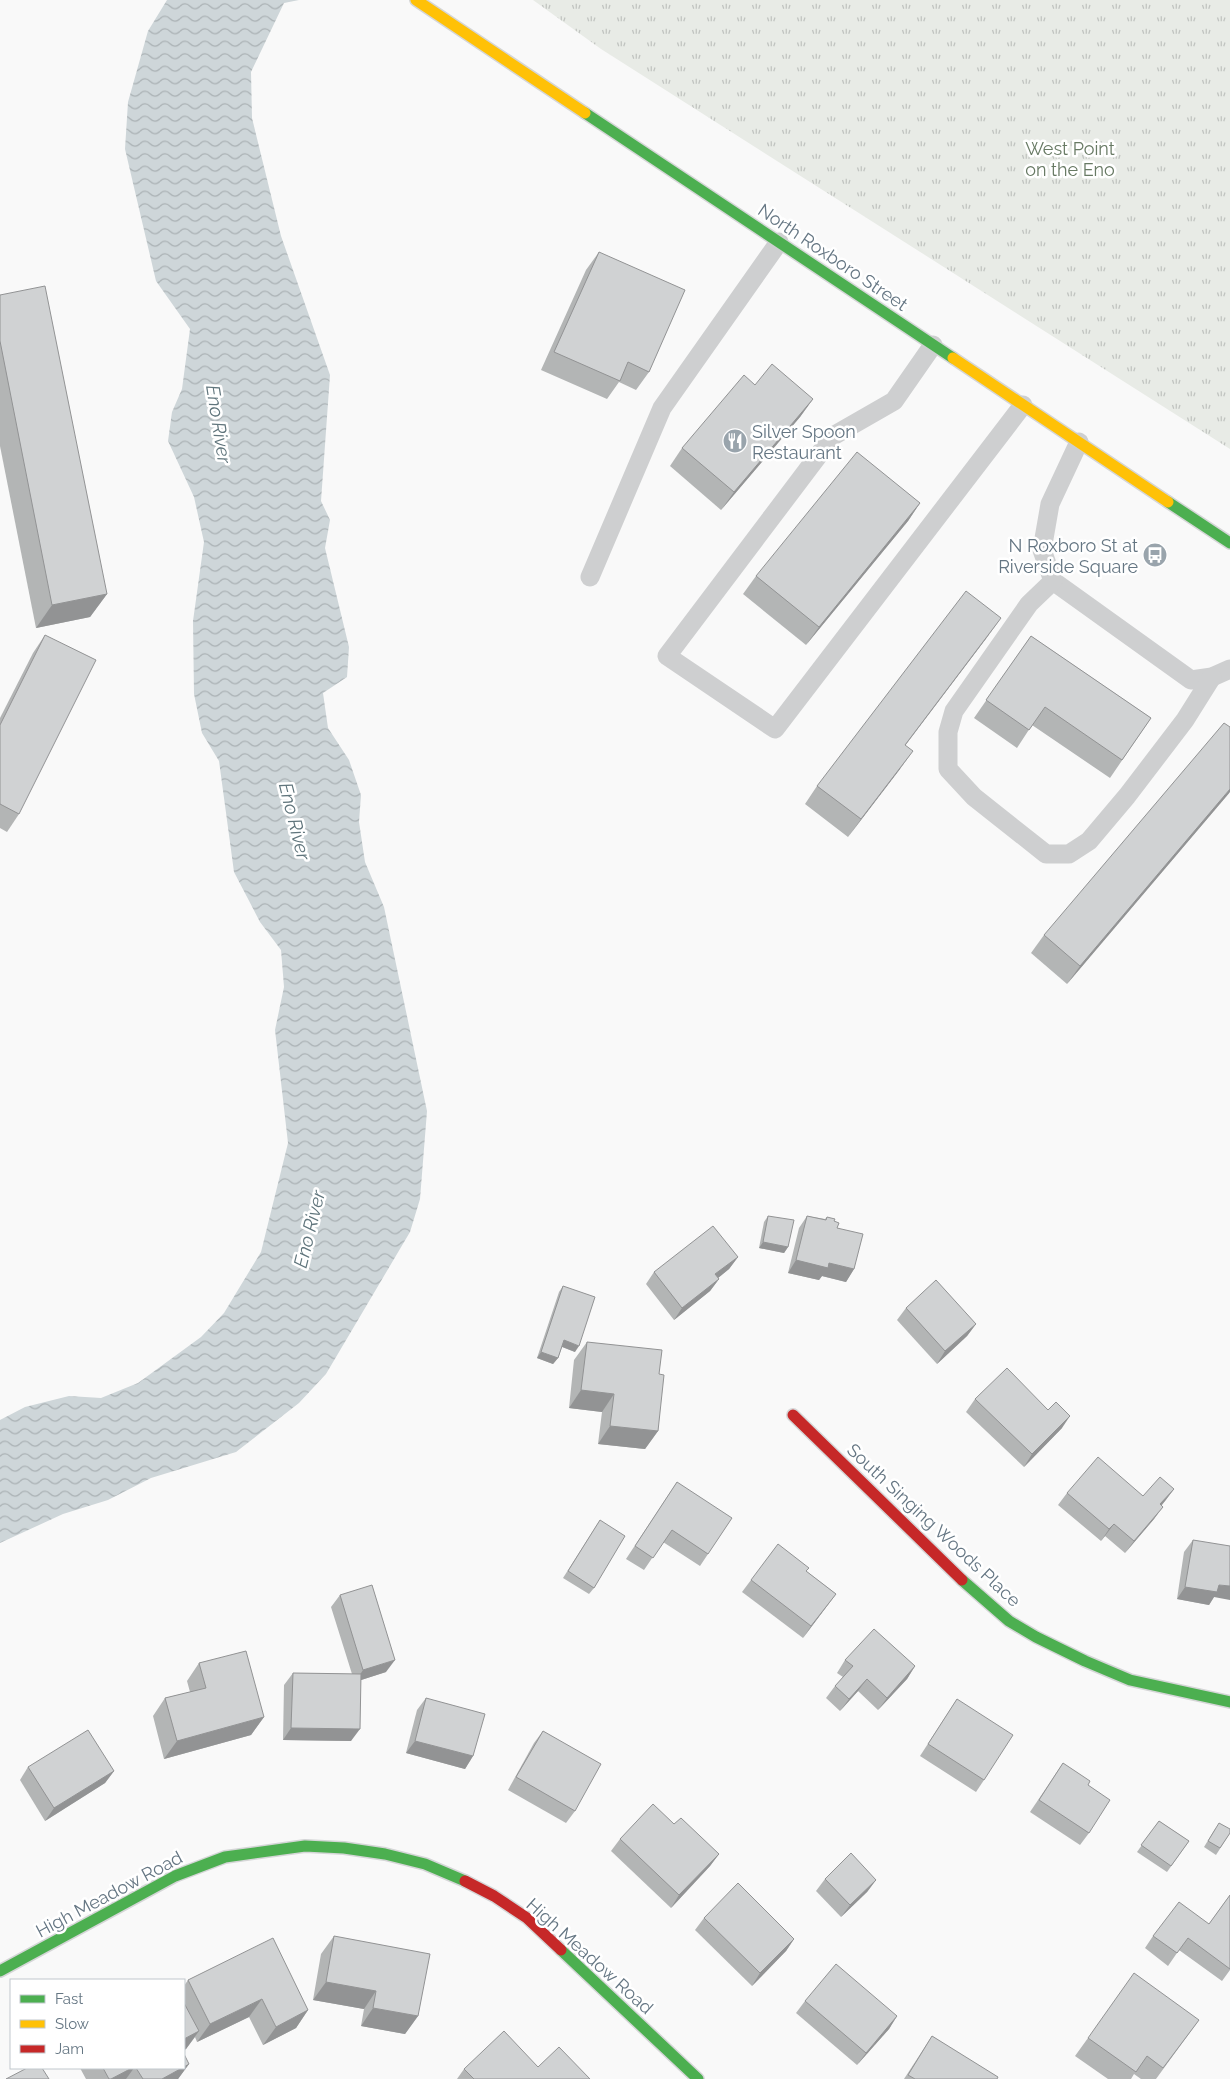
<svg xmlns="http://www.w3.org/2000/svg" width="1230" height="2079" font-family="Raleway,sans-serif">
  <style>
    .grass { fill: url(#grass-tufts) }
    .water { fill: url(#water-waves) }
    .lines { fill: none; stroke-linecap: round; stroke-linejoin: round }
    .fast-casing { stroke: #d5d6d7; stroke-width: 14 }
    .slow-casing { stroke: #d5d6d7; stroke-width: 14 }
    .jam-casing { stroke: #d5d6d7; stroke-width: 14 }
    .lane { stroke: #cecfd0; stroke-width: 19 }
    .fast { stroke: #4caf50; stroke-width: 11 }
    .slow { stroke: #ffc107; stroke-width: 11 }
    .jam { stroke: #c62828; stroke-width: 11 }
    .wall { fill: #b3b5b5 }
    .shaded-wall { fill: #929394 }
    .building { fill: #d0d2d3; stroke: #929394 }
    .labels { text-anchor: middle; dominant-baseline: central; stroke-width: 5; stroke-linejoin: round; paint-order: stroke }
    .park-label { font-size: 18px; fill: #687a64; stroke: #fff }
    .street-label { font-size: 18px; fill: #657683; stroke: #fff }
    .poi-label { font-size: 18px; fill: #657683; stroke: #fff; text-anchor: start }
    .water-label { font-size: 19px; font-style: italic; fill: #60757c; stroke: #fff }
  </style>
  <defs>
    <pattern id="grass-tufts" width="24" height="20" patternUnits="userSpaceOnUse" patternTransform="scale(1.25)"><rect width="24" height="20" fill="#e8ebe6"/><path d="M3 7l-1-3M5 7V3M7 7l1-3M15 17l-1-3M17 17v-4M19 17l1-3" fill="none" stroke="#c0c3c0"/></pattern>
    <pattern id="water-waves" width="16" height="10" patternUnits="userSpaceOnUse" patternTransform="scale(1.25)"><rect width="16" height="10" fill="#ced6d9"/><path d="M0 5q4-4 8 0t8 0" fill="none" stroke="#abb2b5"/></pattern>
  </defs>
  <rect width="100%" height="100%" fill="#f9f9f9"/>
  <!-- grass -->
  <polygon class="grass" points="533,0 1230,0 1230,449 601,49"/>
  <!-- water -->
  <polygon class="water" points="167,0 299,0 284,3 251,72 252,118 281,236 330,375 321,501 330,520 325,548 349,647 347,677 323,693 328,728 349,760 361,795 359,822 365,862 384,907 427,1111 420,1199 410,1232 326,1374 299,1403 236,1452 151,1478 108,1500 63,1514 0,1543 0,1420 25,1407 69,1396 101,1398 138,1383 201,1337 224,1313 261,1252 288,1143 275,1030 284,987 281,950 260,922 234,872 219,761 202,733 194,694 193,621 204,542 194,497 168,441 172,412 182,389 190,329 156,281 125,149 128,102 148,31"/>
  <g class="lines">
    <defs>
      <g id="fast">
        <polyline points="585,113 953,358"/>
        <polyline points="1168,502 1230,543"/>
        <polyline points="962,1580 1009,1621 1036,1637 1085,1661 1130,1680 1230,1702"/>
        <polyline points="561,1950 698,2079"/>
        <polyline points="0,1971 175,1876 225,1857 305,1846 344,1848 385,1854 425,1864 465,1881"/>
      </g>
      <g id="slow">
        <polyline points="416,0 585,113"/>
        <polyline points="953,358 1168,502"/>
      </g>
      <g id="jam">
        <polyline points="793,1415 962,1580"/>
        <polyline points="465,1881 494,1896 527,1918 561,1950"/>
      </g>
    </defs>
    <!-- fast casing -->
    <use href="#fast" class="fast-casing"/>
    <!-- slow casing -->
    <use href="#slow" class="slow-casing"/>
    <!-- jam casing -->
    <use href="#jam" class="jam-casing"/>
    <!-- lane -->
    <g class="lane">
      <polyline points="933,345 894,401 833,436 667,656 775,729 1023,405"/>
      <polyline points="1079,442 1050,504 1042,550 1053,581 1191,680 1212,677 1230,669"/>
      <polyline points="590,577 662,408 779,242"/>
      <polyline points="1053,581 1029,604 954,711 948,732 948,769 974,797 1046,854 1069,854 1089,841 1127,796 1185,720 1212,677"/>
    </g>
    <!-- fast -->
    <use href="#fast" class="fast"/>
    <!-- slow -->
    <use href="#slow" class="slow"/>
    <!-- jam -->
    <use href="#jam" class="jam"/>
  </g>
  <!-- wall -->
  <g class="wall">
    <polygon points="599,252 649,372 636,390 619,382 607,399 541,370 586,270"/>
    <polygon points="0,295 107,594 90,617 36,628 0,446"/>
    <polygon points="755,385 813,399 800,417 721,510 670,466 682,448"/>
    <polygon points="920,503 908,521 806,645 743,594 756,576"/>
    <polygon points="45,635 19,814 7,832 0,828 0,718 33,653"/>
    <polygon points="988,636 905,745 900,769 848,837 805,804 817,786"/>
    <polygon points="1031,636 1151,718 1110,778 1032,725 1017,748 974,718"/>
    <polygon points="1230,792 1067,984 1031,953 1044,935"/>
    <polygon points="768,1216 788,1247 784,1253 759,1248 764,1222"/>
    <polygon points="807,1216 825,1219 827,1217 837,1228 854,1269 846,1282 822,1276 819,1280 788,1273 799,1228"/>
    <polygon points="738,1257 729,1269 718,1278 719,1279 710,1291 674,1320 646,1284 654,1272"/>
    <polygon points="563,1286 575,1352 562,1347 558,1358 553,1364 537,1358 559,1292"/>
    <polygon points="906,1308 976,1324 967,1336 937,1364 897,1320"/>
    <polygon points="587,1342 659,1374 658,1431 645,1449 598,1444 602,1412 569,1408 574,1360"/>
    <polygon points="975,1399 1048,1410 1062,1428 1024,1467 966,1412"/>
    <polygon points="677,1482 708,1554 700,1566 663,1542 644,1570 626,1559"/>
    <polygon points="1174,1489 1162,1505 1154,1519 1125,1553 1105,1536 1101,1541 1058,1505 1067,1493 1143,1496"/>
    <polygon points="600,1520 594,1588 589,1594 563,1578"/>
    <polygon points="1193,1540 1214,1597 1209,1605 1177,1599 1184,1552"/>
    <polygon points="806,1571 836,1594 803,1638 742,1592 751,1580"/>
    <polygon points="340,1595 386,1672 361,1680 351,1741 283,1740 284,1685 293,1673 352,1674 331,1607"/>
    <polygon points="845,1660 915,1666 907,1679 878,1710 858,1691 840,1711 826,1698 835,1686 843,1677 837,1673"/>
    <polygon points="199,1663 264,1717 251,1735 164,1759 153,1716 165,1698 190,1692 187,1681"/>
    <polygon points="426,1698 473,1756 465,1769 406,1753 417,1710"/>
    <polygon points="957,1699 984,1780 976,1792 920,1756"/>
    <polygon points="543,1731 575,1811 566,1823 508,1790 534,1743"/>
    <polygon points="1063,1763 1088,1785 1089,1833 1080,1845 1030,1812"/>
    <polygon points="28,1767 114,1771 105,1783 45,1821 20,1780"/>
    <polygon points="1159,1821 1189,1841 1167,1872 1137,1852"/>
    <polygon points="674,1824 719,1854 710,1866 671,1908 611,1851 620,1839"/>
    <polygon points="1215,1829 1230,1833 1216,1855 1204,1847"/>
    <polygon points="825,1879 876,1880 867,1892 841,1917 816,1891"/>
    <polygon points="1230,1895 1230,1970 1222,1981 1179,1950 1168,1966 1145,1948 1153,1936 1209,1924"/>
    <polygon points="704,1918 794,1939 786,1951 752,1986 695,1930"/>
    <polygon points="334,1936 418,2016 405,2034 361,2026 364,2009 313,2000 321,1954"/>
    <polygon points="188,1980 308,2010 296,2028 263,2045 249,2017 197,2042 195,2037 186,2049 184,2050 184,1986"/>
    <polygon points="805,2001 897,2016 889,2029 857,2065 796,2013"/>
    <polygon points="1199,2020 1156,2079 1141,2079 1134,2074 1131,2079 1108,2079 1075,2056 1088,2038"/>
    <polygon points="932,2036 997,2079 904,2079"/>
    <polygon points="189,2064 178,2079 86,2079 80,2068 184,2068"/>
    <polygon points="538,2067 590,2079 457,2079 464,2069"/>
  </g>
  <!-- shaded-wall -->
  <g class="shaded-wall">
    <polygon points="813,399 800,417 721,510 734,492"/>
    <polygon points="920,503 908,521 806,645 819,627"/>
    <polygon points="107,594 90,617 36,628 52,605"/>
    <polygon points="1001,618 988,636 892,763 905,745"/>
    <polygon points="913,751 900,769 848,837 861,819"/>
    <polygon points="1230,789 1230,792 1067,984 1080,966"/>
    <polygon points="763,1242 788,1247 784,1253 759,1248"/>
    <polygon points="738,1257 729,1269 707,1287 715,1274"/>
    <polygon points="796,1260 829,1263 854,1269 846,1282 822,1276 819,1280 788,1273"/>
    <polygon points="719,1279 710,1291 674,1320 682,1308"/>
    <polygon points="976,1324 967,1336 937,1364 945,1351"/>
    <polygon points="564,1340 579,1346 575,1352 560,1346"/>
    <polygon points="541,1352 558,1358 553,1364 537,1358"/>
    <polygon points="581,1390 614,1394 602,1412 569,1408"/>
    <polygon points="1070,1416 1062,1428 1024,1467 1032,1454"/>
    <polygon points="610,1426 658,1431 645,1449 598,1444"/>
    <polygon points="1174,1489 1165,1501 1152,1516 1160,1504"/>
    <polygon points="1163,1507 1154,1519 1125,1553 1134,1541"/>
    <polygon points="1114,1524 1105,1536 1101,1541 1109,1529"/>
    <polygon points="1219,1585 1230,1586 1230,1600 1214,1597 1209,1605 1177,1599 1185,1587"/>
    <polygon points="836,1594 803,1638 811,1626"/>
    <polygon points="395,1660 386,1672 355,1682 363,1670"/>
    <polygon points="915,1666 907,1679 878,1710 887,1698"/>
    <polygon points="867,1679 858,1691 840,1711 849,1699"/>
    <polygon points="264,1717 251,1735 164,1759 177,1741"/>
    <polygon points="291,1728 360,1729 351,1741 283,1740"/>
    <polygon points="415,1741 473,1756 465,1769 406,1753"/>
    <polygon points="114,1771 105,1783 45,1821 54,1808"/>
    <polygon points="719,1854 710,1866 671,1908 679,1895"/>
    <polygon points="876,1880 867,1892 841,1917 850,1905"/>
    <polygon points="794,1939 786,1951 752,1986 760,1973"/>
    <polygon points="326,1982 376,1991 364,2009 313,2000"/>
    <polygon points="262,1999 249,2017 197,2042 210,2024"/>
    <polygon points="373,2008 418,2016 405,2034 361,2026"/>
    <polygon points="308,2010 296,2028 263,2045 276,2027"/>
    <polygon points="897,2016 889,2029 857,2065 866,2053"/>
    <polygon points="199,2031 186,2049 184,2050 184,2039"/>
    <polygon points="189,2064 178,2079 162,2079 182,2068 184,2068 184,2067"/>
    <polygon points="132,2068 134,2068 126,2079 111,2079"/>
  </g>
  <!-- building -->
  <g class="building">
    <polygon points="599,252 685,290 649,372 628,362 620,381 554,352"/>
    <polygon points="45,286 107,594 52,605 0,341 0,295"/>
    <polygon points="772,364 813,399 734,492 682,448 744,375 755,385"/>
    <polygon points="857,452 920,503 819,627 756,576"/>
    <polygon points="966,591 1001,618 905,745 913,751 861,819 817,786"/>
    <polygon points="45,635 96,660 19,814 0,804 0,725"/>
    <polygon points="1031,636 1151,718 1122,760 1045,707 1029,730 986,700"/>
    <polygon points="1224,723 1230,727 1230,789 1080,966 1044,935"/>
    <polygon points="768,1216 794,1220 788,1247 763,1242"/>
    <polygon points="807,1216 826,1220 827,1217 835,1219 834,1221 839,1223 837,1228 863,1234 854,1269 829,1263 828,1268 796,1260"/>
    <polygon points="713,1226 738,1257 715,1274 719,1279 682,1308 654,1272"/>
    <polygon points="936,1280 976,1324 945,1351 906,1308"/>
    <polygon points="563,1286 595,1297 579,1346 564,1340 558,1358 541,1352"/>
    <polygon points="587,1342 662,1350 659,1374 664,1375 658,1431 610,1426 614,1394 581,1390"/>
    <polygon points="1007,1368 1048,1410 1056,1402 1070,1416 1032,1454 975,1399"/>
    <polygon points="1098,1457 1143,1496 1160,1477 1174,1489 1160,1504 1163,1507 1134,1541 1114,1524 1109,1529 1067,1493"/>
    <polygon points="677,1482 732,1518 708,1554 672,1530 653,1558 635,1546"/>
    <polygon points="600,1520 625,1536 594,1588 568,1571"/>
    <polygon points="1193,1540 1230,1546 1230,1586 1219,1585 1217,1592 1185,1587"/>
    <polygon points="778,1544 809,1568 806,1571 836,1594 811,1626 751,1580"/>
    <polygon points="372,1585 395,1660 363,1670 340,1595"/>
    <polygon points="874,1629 915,1666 887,1698 867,1679 849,1699 835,1686 853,1666 845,1660"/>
    <polygon points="246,1651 264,1717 177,1741 165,1698 206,1688 199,1663"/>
    <polygon points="293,1673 361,1674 360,1729 291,1728"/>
    <polygon points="426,1698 485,1714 473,1756 415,1741"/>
    <polygon points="957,1699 1013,1735 984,1780 928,1744"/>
    <polygon points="88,1730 114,1771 54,1808 28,1767"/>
    <polygon points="543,1731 601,1764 575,1811 516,1777"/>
    <polygon points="1063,1763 1090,1781 1088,1785 1110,1800 1089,1833 1039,1800"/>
    <polygon points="653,1804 674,1824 681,1818 719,1854 679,1895 620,1839"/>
    <polygon points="1159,1821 1189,1841 1171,1866 1141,1845"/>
    <polygon points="1219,1823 1230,1829 1230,1833 1220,1848 1208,1841"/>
    <polygon points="851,1853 876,1880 850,1905 825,1879"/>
    <polygon points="738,1883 794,1939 760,1973 704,1918"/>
    <polygon points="1230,1895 1230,1969 1188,1938 1177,1953 1153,1936 1179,1902 1209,1924"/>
    <polygon points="334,1936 430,1954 418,2016 373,2008 376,1991 326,1982"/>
    <polygon points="273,1938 308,2010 276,2027 262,1999 210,2024 188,1980"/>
    <polygon points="836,1964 897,2016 866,2053 805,2001"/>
    <polygon points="1134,1973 1199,2020 1163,2068 1147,2056 1136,2072 1088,2038"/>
    <polygon points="184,2003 199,2031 184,2039"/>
    <polygon points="504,2031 538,2067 559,2047 590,2079 474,2079 464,2069"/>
    <polygon points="932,2036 998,2077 997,2079 915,2079 908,2075"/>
    <polygon points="184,2054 189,2064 184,2067"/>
    <polygon points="27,2068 42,2068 49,2079 6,2079"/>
    <polygon points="103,2068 132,2068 111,2079 109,2079"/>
    <polygon points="136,2068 182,2068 162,2079 143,2079"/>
  </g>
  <!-- icons -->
  <defs>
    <symbol id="restaurant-disc" viewBox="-11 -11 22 22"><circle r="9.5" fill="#99a4ac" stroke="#fff"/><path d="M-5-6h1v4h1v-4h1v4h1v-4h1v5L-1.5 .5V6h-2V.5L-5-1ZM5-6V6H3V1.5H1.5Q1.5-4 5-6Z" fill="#fff"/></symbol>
    <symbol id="bus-disc" viewBox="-11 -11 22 22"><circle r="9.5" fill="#99a4ac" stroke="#fff"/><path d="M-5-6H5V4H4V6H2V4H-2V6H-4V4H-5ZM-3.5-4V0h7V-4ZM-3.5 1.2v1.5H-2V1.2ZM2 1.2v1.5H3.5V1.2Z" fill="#fff"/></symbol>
  </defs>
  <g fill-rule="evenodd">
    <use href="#restaurant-disc" x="721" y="427" width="28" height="28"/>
    <use href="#bus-disc" x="1141" y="541" width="28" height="28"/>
  </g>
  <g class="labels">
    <!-- park labels -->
    <g class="park-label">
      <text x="1070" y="148">West Point<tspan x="1070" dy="21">on the Eno</tspan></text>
    </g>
    <!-- street labels -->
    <g class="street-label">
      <text transform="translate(833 257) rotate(34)">North Roxboro Street</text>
      <text transform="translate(934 1525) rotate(43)">South Singing Woods Place</text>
      <text transform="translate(109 1894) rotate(-28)">High Meadow Road</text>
      <text transform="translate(590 1956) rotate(42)">High Meadow Road</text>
    </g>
    <!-- poi labels -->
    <g class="poi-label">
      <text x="752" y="431">Silver Spoon<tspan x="752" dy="21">Restaurant</tspan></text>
      <text x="1138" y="545" text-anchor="end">N Roxboro St at<tspan x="1138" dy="21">Riverside Square</tspan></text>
    </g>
    <!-- water labels -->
    <g class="water-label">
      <text transform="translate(219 424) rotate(81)">Eno River</text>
      <text transform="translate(295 821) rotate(76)">Eno River</text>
      <text transform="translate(309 1229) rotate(-76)">Eno River</text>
    </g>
  </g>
  <!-- legend -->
  <rect x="10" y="1979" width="175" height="90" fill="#ffffff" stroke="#c1c8cd"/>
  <rect x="20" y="1995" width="25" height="8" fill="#4caf50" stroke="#c1c8cd"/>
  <text x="55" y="2004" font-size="15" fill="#657683">Fast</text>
  <rect x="20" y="2020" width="25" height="8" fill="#ffc107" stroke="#c1c8cd"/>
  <text x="55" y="2029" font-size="15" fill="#657683">Slow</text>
  <rect x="20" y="2045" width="25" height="8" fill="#c62828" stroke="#c1c8cd"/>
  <text x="55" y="2054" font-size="15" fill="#657683">Jam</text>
</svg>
